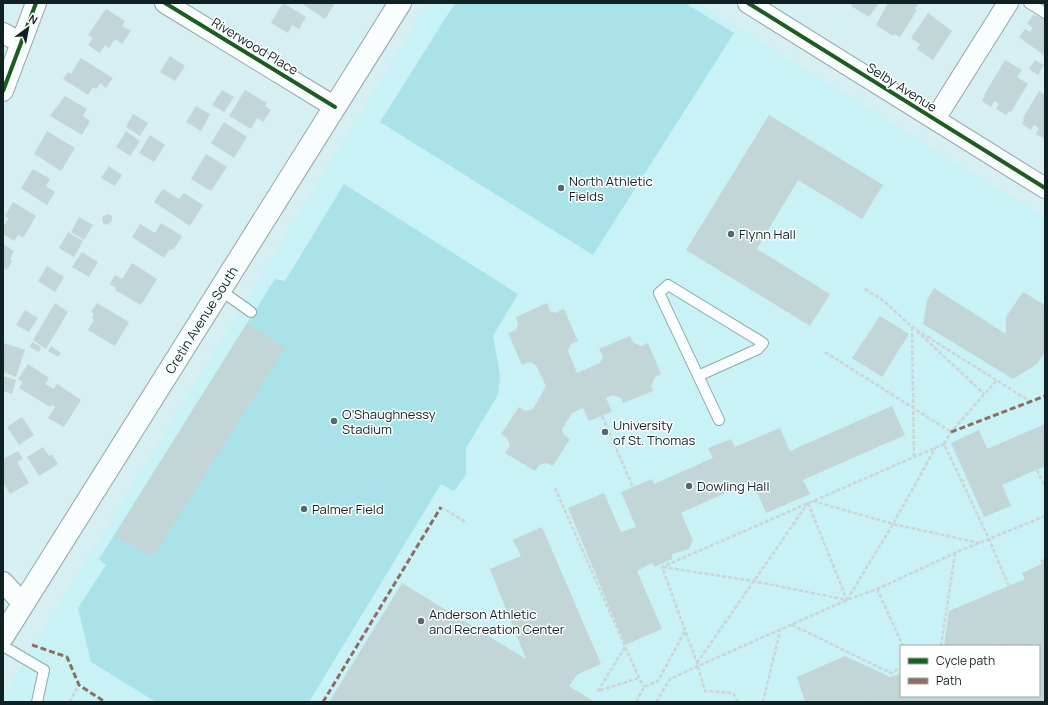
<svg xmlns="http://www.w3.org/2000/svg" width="1048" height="705" font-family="Manrope,sans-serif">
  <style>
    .built { fill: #c8f2f6; fill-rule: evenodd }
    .green { fill: #a9e3e9 }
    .building { fill: #c2d5d7 }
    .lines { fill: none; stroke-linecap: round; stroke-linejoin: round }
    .service-casing { stroke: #93a6a8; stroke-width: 12 }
    .minor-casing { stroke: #93a6a8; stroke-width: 22 }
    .secondary-casing { stroke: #93a6a8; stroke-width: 24 }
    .path { stroke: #cdd4d5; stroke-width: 2.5; stroke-dasharray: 4 2; stroke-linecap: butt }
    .service { stroke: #f9fdfd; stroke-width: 10 }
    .minor { stroke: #f9fdfd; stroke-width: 20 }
    .secondary { stroke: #f9fdfd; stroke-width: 22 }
    .quiet { stroke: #8d6e63; stroke-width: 3; stroke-dasharray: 6 3; stroke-linecap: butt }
    .cycleway-casing { stroke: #fff; stroke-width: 6 }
    .cycleway { stroke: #1b5e20; stroke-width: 4 }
    .poi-dot { fill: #55696b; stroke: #fff; stroke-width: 1.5 }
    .labels { text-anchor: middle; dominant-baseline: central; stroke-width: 3; stroke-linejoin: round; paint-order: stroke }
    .street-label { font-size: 13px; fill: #102123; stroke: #fff }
    .poi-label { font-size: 13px; fill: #102123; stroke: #fff; text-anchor: start }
  </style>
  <rect width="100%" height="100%" fill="#d6eff2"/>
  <!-- built -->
  <path class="built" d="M428 3H698L1045 218V702H3V696ZM901 646H1039V696H901Z"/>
  <!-- green -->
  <g class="green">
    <polygon points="455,3 685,3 734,33 593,255 380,122"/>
    <polygon points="344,184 518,294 493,336 500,375 498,395 466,448 466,475 454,491 441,484 309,702 156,702 91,662 78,608 106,565 99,559 275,279 285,281"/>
  </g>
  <!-- building -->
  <g class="building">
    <polygon points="283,3 306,17 299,29 292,25 288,33 271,23"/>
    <polygon points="301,3 335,3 325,19"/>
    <polygon points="853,3 879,3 869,17 851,6"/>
    <polygon points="888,3 919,3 915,9 917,10 900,37 894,34 893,36 876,25"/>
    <polygon points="106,9 125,21 122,26 131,31 122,44 115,39 109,48 105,45 100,53 88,45 93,38 88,35"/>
    <polygon points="928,13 952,31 933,60 917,49 920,44 911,38"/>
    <polygon points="1033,15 1045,19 1045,56 1019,37 1025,29 1030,32 1033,28 1027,24"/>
    <polygon points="170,56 185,66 175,81 160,72"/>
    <polygon points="81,58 113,78 106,88 100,83 96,89 93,87 88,95 63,79 68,72 71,74"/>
    <polygon points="1005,60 1022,70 1017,77 1028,84 1011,112 1009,111 1006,115 996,109 999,104 994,101 991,107 982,101 985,96 984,95"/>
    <polygon points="1035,60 1044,65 1038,75 1029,69"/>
    <polygon points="222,90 234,97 224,112 212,105"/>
    <polygon points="245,90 267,103 265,106 271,110 263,122 257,118 251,129 229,116"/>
    <polygon points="1039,91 1045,95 1045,139 1036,134 1039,128 1034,125 1031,130 1022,124 1024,120 1023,118"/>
    <polygon points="65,96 87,109 83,116 90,121 82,135 50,116"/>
    <polygon points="196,106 210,114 201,131 186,122"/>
    <polygon points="133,114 148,123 140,136 126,127"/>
    <polygon points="769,115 883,185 862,219 798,180 757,249 830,294 810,326 686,250"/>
    <polygon points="224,122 247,137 234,158 211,143"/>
    <polygon points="47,131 75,148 61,171 34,154"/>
    <polygon points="126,131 140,141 130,156 116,147"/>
    <polygon points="150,135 165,145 154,162 139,153"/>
    <polygon points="206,154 227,167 211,191 191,179"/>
    <polygon points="109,166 122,175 115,186 101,178"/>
    <polygon points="33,169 50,179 46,186 55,192 47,205 21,188"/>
    <polygon points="163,189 179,199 184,193 203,205 190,226 154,202"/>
    <polygon points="13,202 36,216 23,238 18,235 14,241 3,234 3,227 9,218 5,216"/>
    <polygon points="108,214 112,216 112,221 107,225 103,223 102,217"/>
    <polygon points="79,217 93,225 84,240 71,232"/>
    <polygon points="161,223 182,236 176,246 172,250 170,249 164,258 132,237 140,224 155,233"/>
    <polygon points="68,232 83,241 74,257 59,248"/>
    <polygon points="3,244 14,251 10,259 12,261 7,270 3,268"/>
    <polygon points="82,252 98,262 89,277 72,267"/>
    <polygon points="132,263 157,279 141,305 115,290 116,288 110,284 115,275 122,279"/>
    <polygon points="47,266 64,277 55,292 38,281"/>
    <polygon points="934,288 1006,334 1006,317 1023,292 1045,305 1045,352 1037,364 1013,379 923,324 927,300"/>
    <polygon points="55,303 68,312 46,349 33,340"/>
    <polygon points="97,303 129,322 115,346 88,330 94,320 92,318 94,313 91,312"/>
    <polygon points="547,303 550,311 555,313 564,309 578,341 571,344 568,351 577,373 600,363 603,357 599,349 630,336 633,342 641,346 648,343 661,374 655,377 651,386 653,391 623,403 621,398 613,395 606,398 612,412 589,421 583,408 572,413 562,429 564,435 570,439 553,466 547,463 539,465 535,471 505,453 510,446 507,438 501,434 519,407 525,411 533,409 546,386 536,365 530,362 522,365 508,333 516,330 518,324 516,317"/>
    <polygon points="25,310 38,318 29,332 16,325"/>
    <polygon points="880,316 909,334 882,377 852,358"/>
    <polygon points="247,323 285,348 153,557 114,536"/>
    <polygon points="32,342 41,347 39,352 30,347"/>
    <polygon points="4,343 25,350 16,377 3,372"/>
    <polygon points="51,346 61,353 58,357 48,351"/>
    <polygon points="28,364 49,378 45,384 54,389 57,384 81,400 64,427 48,418 55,407 52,405 50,407 19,388 23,382 18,379"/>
    <polygon points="3,376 16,380 12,394 3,391"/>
    <polygon points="892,406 905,435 803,480 810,494 766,513 752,481 681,513 693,540 689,549 672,554 672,559 654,567 652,563 637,571 662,629 625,645 568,508 604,493 621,532 636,527 621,492 652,479 654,484 713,458 708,448 731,439 735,447 780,428 790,451"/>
    <polygon points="22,417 34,435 19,445 7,427"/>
    <polygon points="1045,424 1045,466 1002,485 1011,506 984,517 951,443 979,430 987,449"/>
    <polygon points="43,447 49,456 52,454 58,464 39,476 27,457"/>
    <polygon points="18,451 23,459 17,462 29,483 10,494 3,482 3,459"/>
    <polygon points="542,527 601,664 578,674 569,686 595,702 329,702 402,583 526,659 490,569 521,556 513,540"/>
    <polygon points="1045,559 1045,701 805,702 797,677 845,656 890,677 901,673 901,696 1039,696 1039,646 944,646 949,611 1025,579 1022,573 1042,564 1040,560"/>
  </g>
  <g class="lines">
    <defs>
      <g id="service">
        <polyline points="1029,3 1045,13"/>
        <polyline points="220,290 251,312"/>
        <polyline points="698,376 758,349 763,343 668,285 659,293 719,420"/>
        <polyline points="3,646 44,670 37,702"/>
      </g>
      <g id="minor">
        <polyline points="165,3 335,107"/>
        <polyline points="748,3 1045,188"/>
        <polyline points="3,33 20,42"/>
        <polyline points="3,91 36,3"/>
        <polyline points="935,119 1008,3"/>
        <polyline points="3,582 23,604"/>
      </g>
      <g id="secondary">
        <path id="s1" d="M3 636 400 3"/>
      </g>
    </defs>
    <!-- service casing -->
    <use href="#service" class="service-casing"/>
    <!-- minor casing -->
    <use href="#minor" class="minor-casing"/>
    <!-- secondary casing -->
    <use href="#secondary" class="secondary-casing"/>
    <!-- path -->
    <g class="path">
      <polyline points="865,289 884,301 912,327 1031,402"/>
      <polyline points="912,327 914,456"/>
      <polyline points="917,331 984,394"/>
      <polyline points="825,352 951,432"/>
      <polyline points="996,381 951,432 944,444 989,539 1034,646"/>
      <polyline points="602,416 633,487"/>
      <polyline points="1037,470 1045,487"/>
      <polyline points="961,482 967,479"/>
      <polyline points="555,488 639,678 644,687"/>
      <polyline points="813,501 893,524 979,543"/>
      <polyline points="808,503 847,600"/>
      <polyline points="441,507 467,523"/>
      <polyline points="663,567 753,581 847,600"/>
      <polyline points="877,589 903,646"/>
      <polyline points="847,600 893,524 936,447"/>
      <polyline points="792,625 891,673 901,668"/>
      <polyline points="941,646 955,554"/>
      <polyline points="993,646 1045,624"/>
      <polyline points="625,647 598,691 639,678"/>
      <polyline points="1039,659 1045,675"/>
      <polyline points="697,663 808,503"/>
      <polyline points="69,702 79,685"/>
      <polyline points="636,702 644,687 658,681 685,631"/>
      <polyline points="656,702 670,679 698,666 847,600 877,589 955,553 1045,516"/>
      <polyline points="738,702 733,693 705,691 697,663 662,567 944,444"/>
      <polyline points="763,702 780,631"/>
      <polyline points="856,702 901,685"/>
      <polyline points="1026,702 1045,697"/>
    </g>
    <!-- service -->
    <use href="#service" class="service"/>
    <!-- minor -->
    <use href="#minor" class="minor"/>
    <!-- secondary -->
    <use href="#secondary" class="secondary"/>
    <!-- quiet -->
    <g class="quiet">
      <polyline points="951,432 1045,396"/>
      <polyline points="32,645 67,657 79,685 105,702"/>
      <polyline points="323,702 441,507"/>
    </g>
    <defs>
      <g id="cycleway">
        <polyline points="165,3 335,107"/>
        <polyline points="748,3 1045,188"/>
        <polyline points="3,91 36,3"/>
      </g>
    </defs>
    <!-- cycleway casing -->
    <use href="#cycleway" class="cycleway-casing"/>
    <!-- cycleway -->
    <use href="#cycleway" class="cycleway"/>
  </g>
  <!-- markers -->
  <g class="poi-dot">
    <circle cx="561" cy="188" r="4"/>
    <circle cx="731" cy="234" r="4"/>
    <circle cx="334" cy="421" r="4"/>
    <circle cx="605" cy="432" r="4"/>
    <circle cx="689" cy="486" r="4"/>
    <circle cx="304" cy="509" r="4"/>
    <circle cx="421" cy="621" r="4"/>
  </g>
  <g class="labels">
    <!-- street labels -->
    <g class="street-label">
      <text transform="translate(255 46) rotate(31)">Riverwood Place</text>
      <text transform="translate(902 87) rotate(32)">Selby Avenue</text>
      <text stroke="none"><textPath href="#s1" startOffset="373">Cretin Avenue South</textPath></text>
    </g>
    <!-- poi labels -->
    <g class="poi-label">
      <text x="569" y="181">North Athletic<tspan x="569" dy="15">Fields</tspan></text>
      <text x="739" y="234">Flynn Hall</text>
      <text x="342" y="414">O’Shaughnessy<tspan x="342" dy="15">Stadium</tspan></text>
      <text x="613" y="425">University<tspan x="613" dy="15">of St. Thomas</tspan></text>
      <text x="697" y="486">Dowling Hall</text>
      <text x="312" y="509">Palmer Field</text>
      <text x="429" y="614">Anderson Athletic<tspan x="429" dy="15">and Recreation Center</tspan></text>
    </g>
  </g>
  <!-- border -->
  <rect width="1048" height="705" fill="none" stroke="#102123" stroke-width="8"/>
  <!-- legend -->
  <rect x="900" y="645" width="140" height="52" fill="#ffffff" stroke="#9fa6a7"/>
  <rect x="908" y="658" width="20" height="6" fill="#1b5e20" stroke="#9fa6a7"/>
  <text x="936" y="665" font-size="12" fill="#102123">Cycle path</text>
  <rect x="908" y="678" width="20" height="6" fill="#8d6e63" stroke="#9fa6a7"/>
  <text x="936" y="685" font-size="12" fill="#102123">Path</text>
  <!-- north arrow -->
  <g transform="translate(28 28) rotate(32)" stroke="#ffffff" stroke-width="3" paint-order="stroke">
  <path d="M0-3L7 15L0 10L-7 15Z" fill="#102123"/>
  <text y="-6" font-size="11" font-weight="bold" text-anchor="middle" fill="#102123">N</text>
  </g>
</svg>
